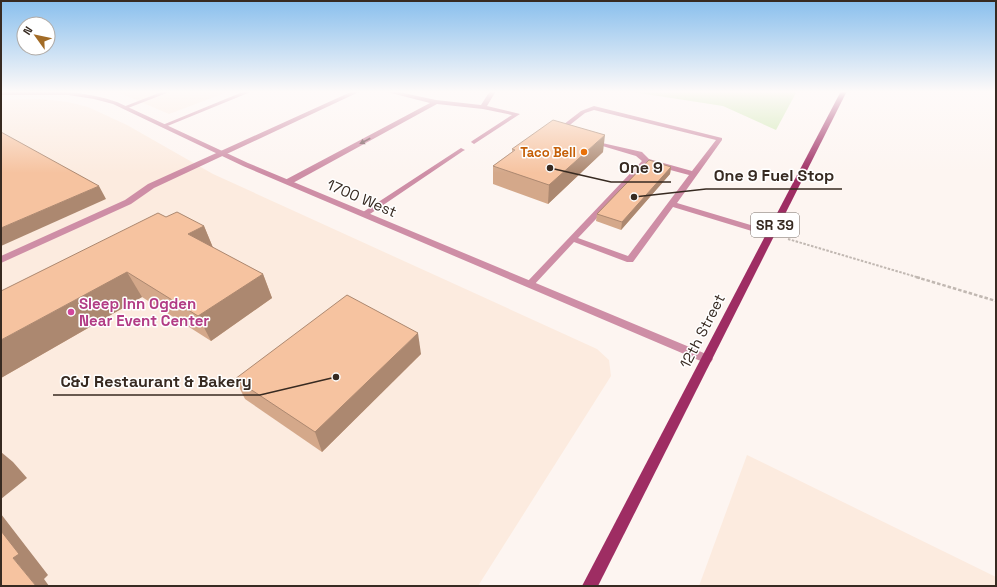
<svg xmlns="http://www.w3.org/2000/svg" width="997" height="587" font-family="'Space Grotesk',sans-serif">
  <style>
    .built { fill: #fcebdf }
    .green { fill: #cde8af }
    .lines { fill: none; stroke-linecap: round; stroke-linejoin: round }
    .path-far1 { stroke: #c1b8b2; stroke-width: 2; stroke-dasharray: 2.5 1.5; stroke-linecap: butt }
    .path { stroke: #c1b8b2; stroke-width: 2.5; stroke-dasharray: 3.5 2; stroke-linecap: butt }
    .lane { fill: #ce8ea6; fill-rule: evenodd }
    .street { fill: #ce8ea6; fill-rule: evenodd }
    .primary { fill: #9e2d63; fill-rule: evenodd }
    .wall { fill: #d4a88a }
    .shaded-wall { fill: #ac8870 }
    .building { fill: #f6c3a0; stroke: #ac8870 }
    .oneway { fill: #735256 }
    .food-dot { fill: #e8710a; stroke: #fff; stroke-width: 1.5 }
    .hotel-dot { fill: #d1479c; stroke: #fff; stroke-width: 1.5 }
    .labels { text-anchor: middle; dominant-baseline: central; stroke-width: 3; stroke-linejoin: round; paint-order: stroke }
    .far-food-label { font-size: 13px; font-weight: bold; fill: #c56008; stroke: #fff; text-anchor: end }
    .shield { fill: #fff; stroke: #736a64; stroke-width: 1 }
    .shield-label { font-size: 14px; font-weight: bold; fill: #372a21 }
    .street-label { font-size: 15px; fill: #372a21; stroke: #fff }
    .hotel-label { font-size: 15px; font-weight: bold; fill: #b23c85; stroke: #fff; text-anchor: start }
    .leader { fill: none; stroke: #372a21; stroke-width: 1.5 }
    .callout-dot { fill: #372a21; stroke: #fff; stroke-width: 1.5 }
    .callout-label { font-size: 16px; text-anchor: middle; font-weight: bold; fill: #372a21; stroke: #fff; stroke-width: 3; stroke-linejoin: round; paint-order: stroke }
  </style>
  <rect width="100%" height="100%" fill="#fdf5f1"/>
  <g class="built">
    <polygon points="108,91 230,91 169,114 122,94"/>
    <polygon points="40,99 68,102 88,107 127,125 213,174 597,349 609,360 611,376 478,586 1,586 1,100"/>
    <polygon points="747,455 996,577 996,586 699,586"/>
  </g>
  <polygon class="green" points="626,91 797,91 776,130 723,106"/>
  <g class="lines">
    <polyline class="path-far1" points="788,239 920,278"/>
    <polyline class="path" points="916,277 996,301"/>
    <g class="lane">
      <polygon points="164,91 172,91 128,108 123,107"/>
      <polygon points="245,91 253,91 165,127 160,126"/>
      <polygon points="353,91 361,91 154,188 131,204 1,263 1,256 125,200 148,184"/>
      <polygon points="383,91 394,91 436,100 481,105 490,91 496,91 487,106 520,114 474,144 471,142 472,141 512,115 483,109 437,104 291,184 285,184 285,180 430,103"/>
      <path d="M594 106 722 138V140L677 203 774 232 775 234 774 236H768L673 207 633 262H627L574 242 533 286H527L525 284 527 282 642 161 636 156 589 142V140L642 152 649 159 692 171 716 140 594 110 585 113 566 128 570 133 569 134H565L559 128 581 111ZM648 164 689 175 628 256 578 238Z"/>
      <polygon points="461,148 465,150 463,151 367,216 361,216 360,214"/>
    </g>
    <path class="street" d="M1 91C40 90 80 89 117 102L248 163 711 356 713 359 711 362 707 363 703 362 243 166 113 104 94 99 68 95H1Z"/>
    <polygon class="primary" points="841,91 847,91 598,586 582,586"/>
  </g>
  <g class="wall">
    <polygon points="512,149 603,152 548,204 493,184 493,166 512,152"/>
    <polygon points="671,167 670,174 621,230 596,221 597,214"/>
    <polygon points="166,217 204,226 213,248 263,274 272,298 211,341 142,297 1,378"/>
    <polygon points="421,354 322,452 245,399 235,379"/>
  </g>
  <g class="shaded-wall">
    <polygon points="605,135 603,152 548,204 549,185"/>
    <polygon points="671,167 670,174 621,230 622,222"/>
    <polygon points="99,186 106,199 1,246 1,228"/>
    <polygon points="204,226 214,250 188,234"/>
    <polygon points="127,272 142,297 1,378 1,340"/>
    <polygon points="263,274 272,298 211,341 198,316"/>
    <polygon points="418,333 421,354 322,452 315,432"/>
    <polygon points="1,452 13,462 27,478 1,499"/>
    <polygon points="1,514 48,575 44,579 49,586 36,586 13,558 1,531"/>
  </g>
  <g class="building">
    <polygon points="553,120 605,135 549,185 493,166 515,150 512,149"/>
    <polygon points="1,132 99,186 1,228"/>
    <polygon points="649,160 671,167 622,222 597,214"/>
    <polygon points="177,212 204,226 188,234 263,274 198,316 127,272 1,340 1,291 158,213 166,217"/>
    <polygon points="347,295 418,333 315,432 235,379"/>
    <polygon points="1,531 19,554 13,558 36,586 1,586"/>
  </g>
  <defs><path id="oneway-solid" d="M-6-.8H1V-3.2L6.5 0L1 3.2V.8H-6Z"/></defs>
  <use class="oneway" href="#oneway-solid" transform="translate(365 141) rotate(152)"/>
  <linearGradient id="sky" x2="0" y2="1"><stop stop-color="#89bfed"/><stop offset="0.53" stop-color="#fefaf9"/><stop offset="1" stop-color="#fefaf9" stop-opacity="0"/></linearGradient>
  <rect width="997" height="173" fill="url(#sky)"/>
  <circle class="food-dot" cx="584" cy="152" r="4"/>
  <circle class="hotel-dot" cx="71" cy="312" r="4"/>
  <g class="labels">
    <g class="far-food-label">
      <text x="576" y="152">Taco Bell</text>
    </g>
    <rect class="shield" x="751" y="213" width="48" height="24" rx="3"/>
    <g class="shield-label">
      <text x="775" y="225">SR 39</text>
    </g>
    <g class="street-label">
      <text transform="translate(362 198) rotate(23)">1700 West</text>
      <text transform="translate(702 331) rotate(-63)">12th Street</text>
    </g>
    <g class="hotel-label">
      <text x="79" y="303">Sleep Inn Ogden<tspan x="79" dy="17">Near Event Center</tspan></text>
    </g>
  </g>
  <path class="leader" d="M550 168L611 182H671M634 197L706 189H842M336 377L260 395H53"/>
  <g class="callout-dot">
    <circle cx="550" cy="168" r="4"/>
    <circle cx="634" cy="197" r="4"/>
    <circle cx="336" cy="377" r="4"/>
  </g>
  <g class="callout-label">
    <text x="641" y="173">One 9</text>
    <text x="774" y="181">One 9 Fuel Stop</text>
    <text x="156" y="387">C&amp;J Restaurant &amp; Bakery</text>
  </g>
  <rect width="997" height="587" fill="none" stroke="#372a21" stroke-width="4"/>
  <g transform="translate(36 36) rotate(303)"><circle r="19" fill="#ffffff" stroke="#afaaa6"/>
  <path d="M0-3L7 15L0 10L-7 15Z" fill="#a26b26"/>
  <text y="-6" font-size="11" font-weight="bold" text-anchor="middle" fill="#372a21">N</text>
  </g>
</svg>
